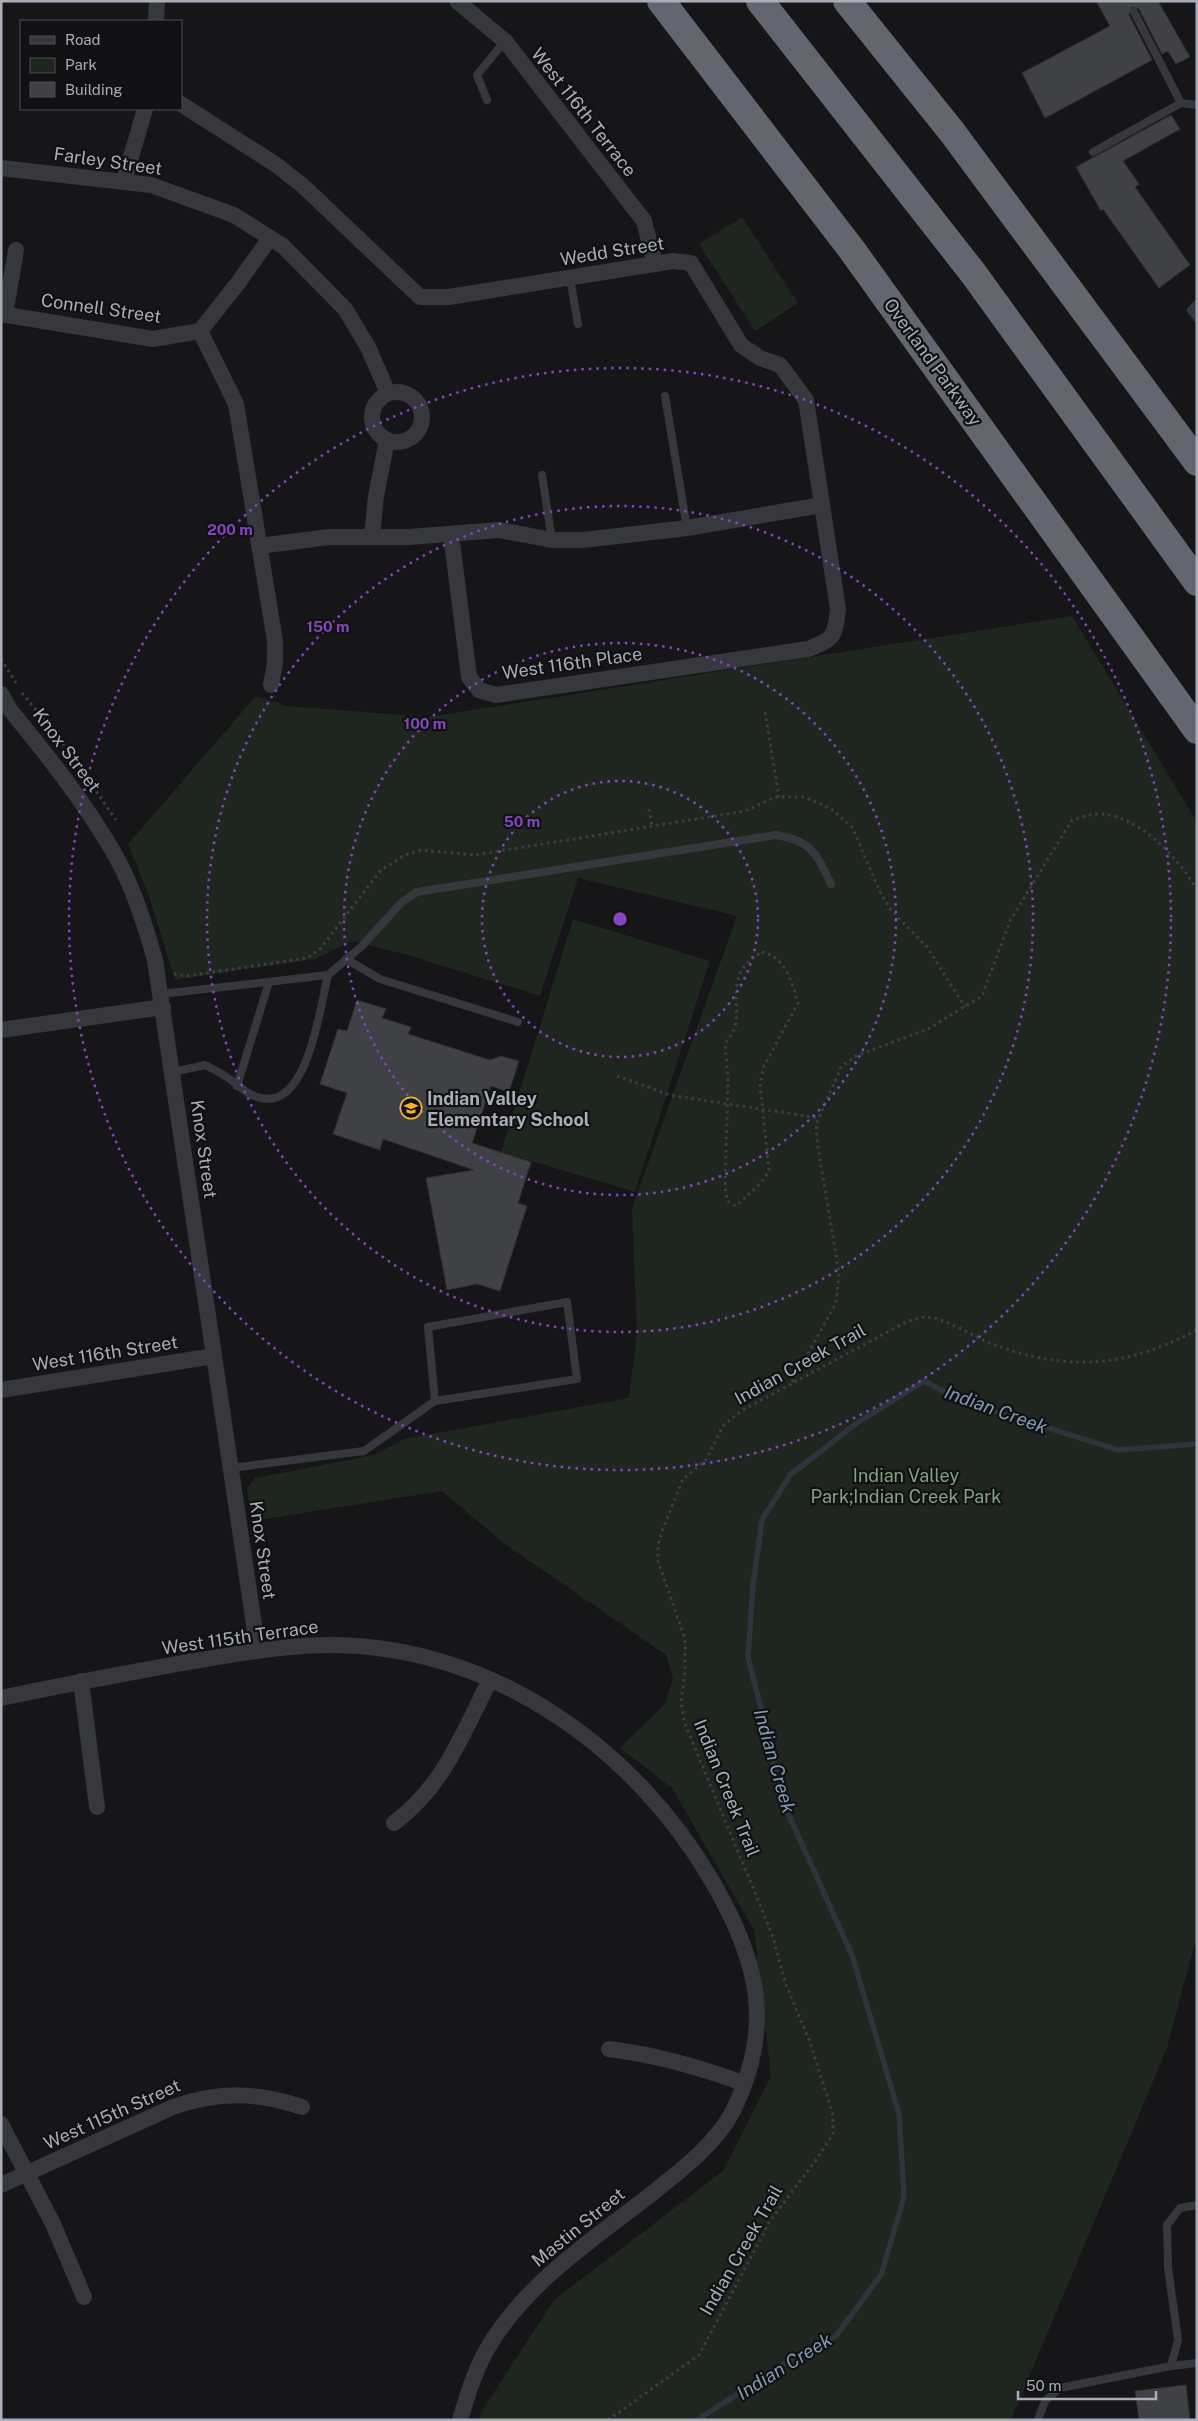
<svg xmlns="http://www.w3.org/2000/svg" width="1198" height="2421" font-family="'Public Sans',sans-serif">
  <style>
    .green { fill: #1e261f }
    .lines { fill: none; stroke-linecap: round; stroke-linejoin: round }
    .stream { stroke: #2c353c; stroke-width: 5.5 }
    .building { fill: #404145; stroke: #303034 }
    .path { stroke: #3d3f44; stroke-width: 3; stroke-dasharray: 2.5 4; stroke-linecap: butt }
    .service { stroke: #37383d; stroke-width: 8 }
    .minor { stroke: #37383d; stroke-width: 16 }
    .motorway { stroke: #63666e; stroke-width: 28 }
    .ring { fill: none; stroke: #8446be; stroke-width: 2.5; stroke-dasharray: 2.5 5 }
    .labels { text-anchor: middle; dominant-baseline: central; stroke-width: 4.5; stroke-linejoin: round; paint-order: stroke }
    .street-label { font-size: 18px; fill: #a8adb8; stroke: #111113 }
    .poi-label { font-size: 18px; font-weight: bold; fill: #a8adb8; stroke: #111113; text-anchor: start }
    .park-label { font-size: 18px; fill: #7fa381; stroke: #111113 }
    .water-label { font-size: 19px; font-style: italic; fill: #7f9bb3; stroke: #111113 }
    .centre { fill: #8446be; stroke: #111113; stroke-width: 2.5 }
    .ring-label { font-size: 15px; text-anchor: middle; font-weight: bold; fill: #8446be; stroke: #111113; stroke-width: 4.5; stroke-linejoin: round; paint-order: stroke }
  </style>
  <rect width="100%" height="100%" fill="#161618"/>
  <g class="green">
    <polygon points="742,217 798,303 755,331 699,244"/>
    <polygon points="1072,616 1197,822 1197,1935 1167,2048 1011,2420 479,2420 480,2414 554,2300 723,2171 771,2076 754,1930 672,1788 620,1748 665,1704 673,1678 666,1655 505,1544 442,1491 252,1521 247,1488 255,1478 374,1455 404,1439 629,1398 637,1333 632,1208 737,916 578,878 540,996 404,954 352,941 315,959 175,980 149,896 128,844 256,696 287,706 428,717"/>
    <polygon points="573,919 710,961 635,1192 501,1152"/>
  </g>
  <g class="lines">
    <polyline class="stream" points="697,2420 784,2364 836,2336 881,2275 904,2197 899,2114 852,1955 782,1800 766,1727 748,1658 753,1584 762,1520 790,1475 857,1423 924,1381 962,1401 1118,1450 1197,1444"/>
  </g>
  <g class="building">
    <polygon points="1096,1 1158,1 1190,57 1176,64 1168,51 1162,54 1139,9 1132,7 1129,15 1152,60 1045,118 1022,73 1110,26"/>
    <polygon points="1171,115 1180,129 1123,161 1139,184 1135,187 1190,265 1159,288 1103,209 1101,211 1076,167"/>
    <polygon points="357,1000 386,1009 382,1018 411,1027 408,1034 490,1060 501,1056 519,1061 509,1092 491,1086 472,1143 531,1162 518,1203 527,1206 500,1291 477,1284 447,1290 426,1178 474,1170 383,1139 380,1150 333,1134 347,1093 320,1084 338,1029 347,1031"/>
    <polygon points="1186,2385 1190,2420 1139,2420 1135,2391"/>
  </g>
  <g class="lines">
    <g class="path">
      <polyline points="1,659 16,683"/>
      <polyline points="22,693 60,739 116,820"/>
      <polyline points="765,712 779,797"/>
      <polyline points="649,809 652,826"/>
      <path d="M762 952C786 957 792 983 798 1003L764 1066 760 1084 769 1171 761 1183 736 1206 727 1201 725 1184 728 1081 725 1043C753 1016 715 977 762 952Z"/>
      <polyline points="174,974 186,976 307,958 320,949 381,870 405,855 421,850 475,855 745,811 775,797 804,797 830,808 852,827 882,896 891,910 927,947 965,1007"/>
      <polyline points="617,1076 670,1095 818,1118"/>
      <path d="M792 1382 836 1303 839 1273 818 1147 816 1124 841 1067 856 1056 928 1029 982 996 1010 921 1072 820C1079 818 1087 815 1095 814 1136 812 1178 857 1197 890"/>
      <path d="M608 2420 699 2355 770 2221 816 2160 833 2134V2115L810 2042 786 1985 772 1934 685 1724 681 1702 685 1672V1639L658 1561V1545L662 1531 683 1479 706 1460 723 1426 741 1411 906 1322C912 1320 919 1318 925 1317 944 1317 974 1337 992 1344 1069 1372 1124 1368 1197 1330"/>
    </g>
    <g class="service">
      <polyline points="1134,12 1181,103"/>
      <polyline points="487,100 477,75 505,41"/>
      <polyline points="1093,152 1181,103 1197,105"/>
      <polyline points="570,278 578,324"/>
      <polyline points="1197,304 1191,310 1197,318"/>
      <polyline points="665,396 687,528"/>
      <polyline points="542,475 552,540"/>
      <polyline points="346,959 380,979 518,1022"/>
      <path d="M161 994 328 975 362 946 401 903 417 892 776 835C812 841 816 853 831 884"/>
      <path d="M173 1072 205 1065C213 1069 221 1073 228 1078 240 1086 246 1095 261 1098 308 1109 320 1007 328 975"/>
      <polyline points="237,1086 269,982"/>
      <polyline points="231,1468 364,1451 435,1401 577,1379 567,1302 428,1327 435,1401"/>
      <polyline points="1171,2366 1178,2340 1168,2267 1167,2225 1180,2208 1197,2205"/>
      <polyline points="1038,2420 1045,2401 1060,2388 1171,2366 1197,2363"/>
    </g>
    <g class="minor">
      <polyline points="457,1 505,41 644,221 655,264"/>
      <polyline points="156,21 157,1"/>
      <path d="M181 104 275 164 302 185 420 297H449L673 261 691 263 741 345 760 358 780 365 806 400 838 609C835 637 834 639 808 649L496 695 479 690 469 677 451 534"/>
      <polyline points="1,168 151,185 234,215 283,246 345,309 368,347 388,393"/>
      <polyline points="124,181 145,109"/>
      <polyline points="1,314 153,339 200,331 238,283 270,238"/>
      <polyline points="5,315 16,250"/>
      <polyline points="200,331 236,404 275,641 275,663 271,685"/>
      <circle cx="397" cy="417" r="25"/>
      <polyline points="372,537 376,496 387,440"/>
      <polyline points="259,546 329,537 409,537 499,530 552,540 583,540 687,528 822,505"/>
      <path d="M1 694 11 711C48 756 85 803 114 853 133 886 145 924 155 960L258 1651"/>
      <polyline points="1,1030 163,1007"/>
      <polyline points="1,1390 214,1356"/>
      <polyline points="81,1681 97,1807"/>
      <path d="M1 1698C61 1685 122 1674 182 1663 232 1655 285 1644 336 1645 494 1648 634 1747 712 1881 758 1960 775 2025 733 2111 716 2144 679 2172 650 2195 591 2241 524 2284 486 2351 474 2373 467 2396 460 2420"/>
      <path d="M394 1823C444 1786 462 1734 490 1680"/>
      <path d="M609 2049C657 2055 698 2067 743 2083"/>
      <polyline points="1,2124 53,2224 84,2297"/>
      <path d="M1 2185 173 2107C220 2091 256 2092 302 2107"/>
    </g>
    <g class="motorway">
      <polyline points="661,1 852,250 1197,730"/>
      <polyline points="760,1 973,273 1197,582"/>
      <polyline points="847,1 952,132 1197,462"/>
    </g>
  </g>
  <g class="ring">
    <circle cx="620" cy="919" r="138"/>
    <circle cx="620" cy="919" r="276"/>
    <circle cx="620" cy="919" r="413"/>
    <circle cx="620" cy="919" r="551"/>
  </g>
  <defs>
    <g id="school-ring" transform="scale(1.125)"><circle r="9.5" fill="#111113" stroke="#f2b134" stroke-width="1.5"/><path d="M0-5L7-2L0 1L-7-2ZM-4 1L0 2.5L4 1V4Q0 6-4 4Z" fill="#f2b134"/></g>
  </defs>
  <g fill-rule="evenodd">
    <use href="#school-ring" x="411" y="1108"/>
  </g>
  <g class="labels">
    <g class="street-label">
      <text transform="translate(584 112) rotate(52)">West 116th Terrace</text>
      <text transform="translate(108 161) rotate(8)">Farley Street</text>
      <text transform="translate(612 251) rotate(-9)">Wedd Street</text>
      <text transform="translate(101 308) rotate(8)">Connell Street</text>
      <text transform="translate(933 362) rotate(54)">Overland Parkway</text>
      <text transform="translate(572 663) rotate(-8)">West 116th Place</text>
      <text transform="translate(67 750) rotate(53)">Knox Street</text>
      <text transform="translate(204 1149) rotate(82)">Knox Street</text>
      <text transform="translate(105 1353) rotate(-9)">West 116th Street</text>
      <text transform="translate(800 1364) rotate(-29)">Indian Creek Trail</text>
      <text transform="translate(263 1550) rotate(82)">Knox Street</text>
      <text transform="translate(240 1637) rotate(-8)">West 115th Terrace</text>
      <text transform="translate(727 1788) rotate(68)">Indian Creek Trail</text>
      <text transform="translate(112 2114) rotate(-24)">West 115th Street</text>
      <text transform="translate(578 2227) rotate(-39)">Mastin Street</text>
      <text transform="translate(741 2250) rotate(-60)">Indian Creek Trail</text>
    </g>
    <g class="poi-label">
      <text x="427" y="1098">Indian Valley<tspan x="427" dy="21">Elementary School</tspan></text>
    </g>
    <g class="park-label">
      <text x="906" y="1475">Indian Valley<tspan x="906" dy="21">Park;Indian Creek Park</tspan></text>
    </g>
    <g class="water-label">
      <text transform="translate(996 1409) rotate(20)">Indian Creek</text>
      <text transform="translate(775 1761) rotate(74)">Indian Creek</text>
      <text transform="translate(784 2366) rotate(-32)">Indian Creek</text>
    </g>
  </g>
  <circle cx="620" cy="919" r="8" class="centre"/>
  <g class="ring-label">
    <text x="230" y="535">200 m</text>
    <text x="328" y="632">150 m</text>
    <text x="425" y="729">100 m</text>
    <text x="522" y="827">50 m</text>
  </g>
  <rect width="1198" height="2421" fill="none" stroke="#a8adb8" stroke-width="5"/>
  <rect x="20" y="20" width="162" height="90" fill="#111113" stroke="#4d4f55"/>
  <rect x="30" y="36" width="25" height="8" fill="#37383d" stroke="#4d4f55"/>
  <text x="65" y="45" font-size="15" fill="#a8adb8">Road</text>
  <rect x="30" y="58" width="25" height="15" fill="#1e261f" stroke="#4d4f55"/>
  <text x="65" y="70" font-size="15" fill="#a8adb8">Park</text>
  <rect x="30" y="82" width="25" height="15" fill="#404145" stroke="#4d4f55"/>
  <text x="65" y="95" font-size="15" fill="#a8adb8">Building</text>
  <path d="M1018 2391v8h138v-8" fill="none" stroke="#a8adb8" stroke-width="2.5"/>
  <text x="1026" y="2391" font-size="15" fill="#a8adb8" stroke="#111113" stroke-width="4" paint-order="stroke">50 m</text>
</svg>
